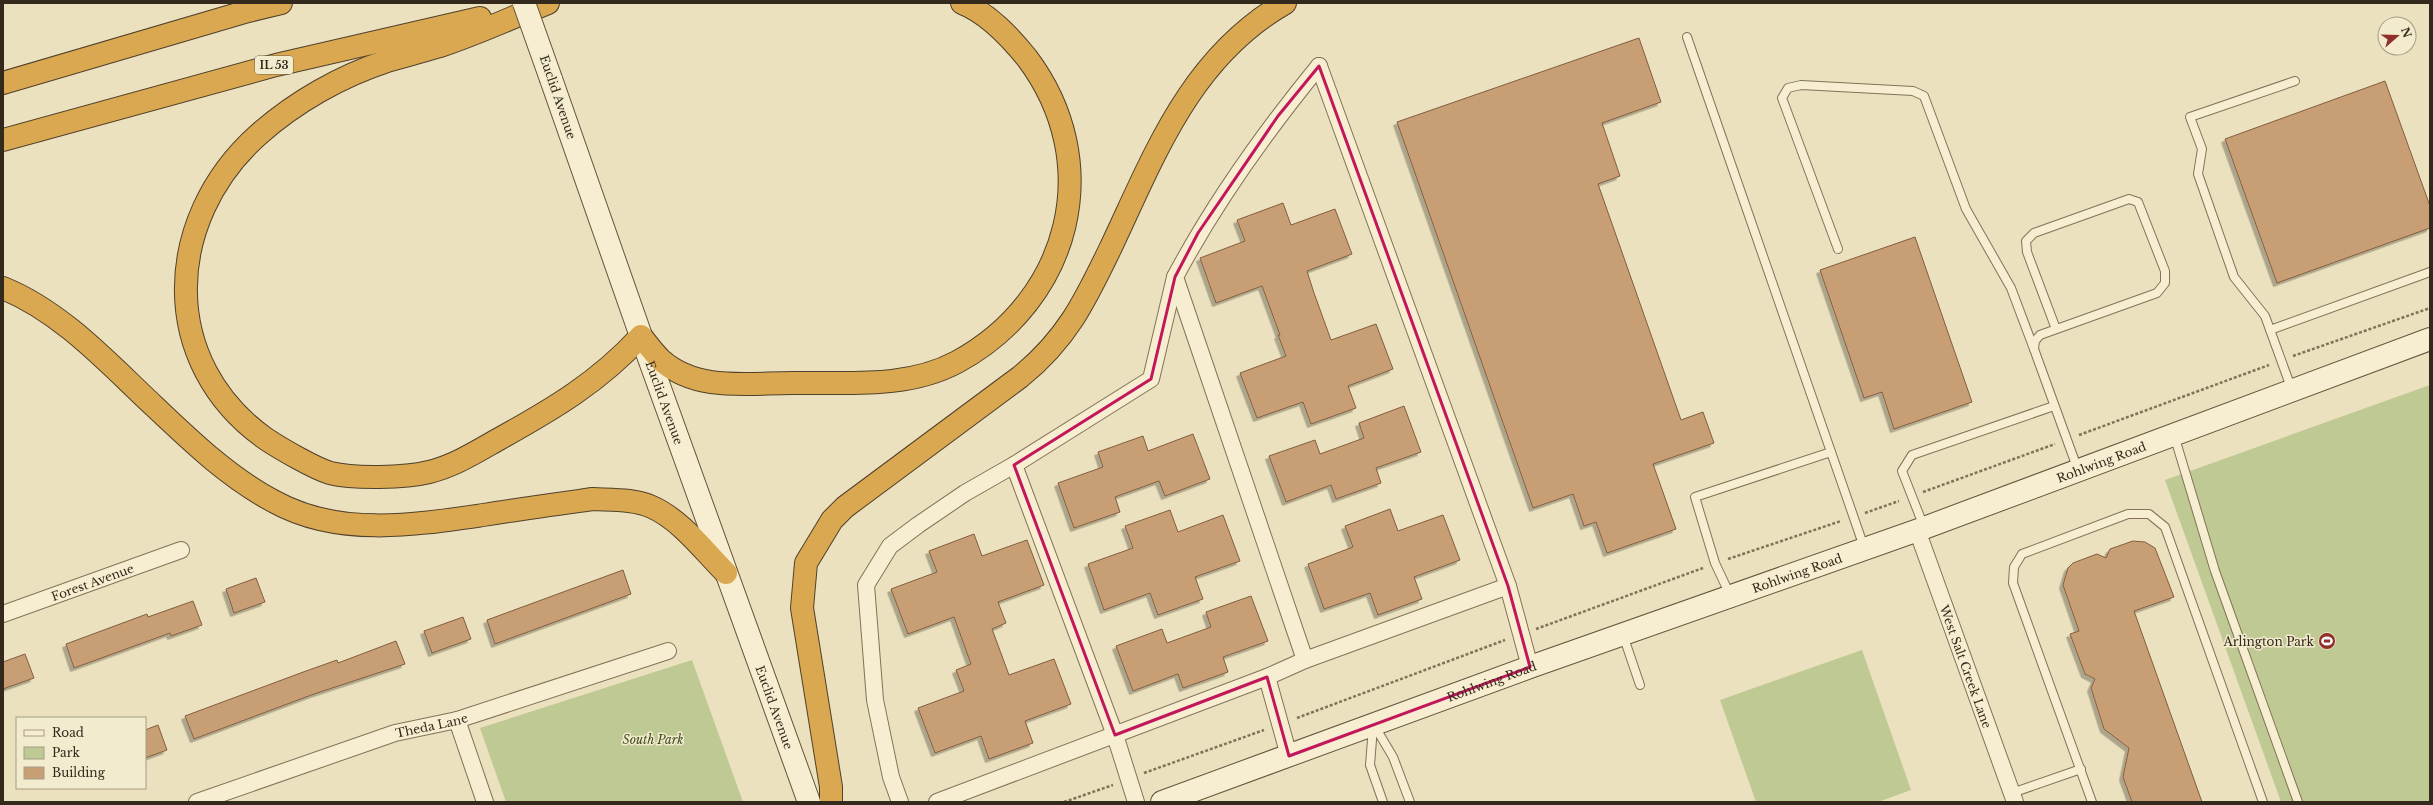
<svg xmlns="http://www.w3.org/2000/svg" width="2433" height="805" font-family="'Libre Baskerville',serif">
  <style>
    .green { fill: #bec993 }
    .building { fill: #c89e75; stroke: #815e3f; filter: url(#shadow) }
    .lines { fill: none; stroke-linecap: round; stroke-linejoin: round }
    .service-casing { stroke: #837258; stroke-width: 10 }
    .minor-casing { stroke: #837258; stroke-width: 18 }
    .secondary-casing { stroke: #64533b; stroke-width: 24 }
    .motorway-casing { stroke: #50402c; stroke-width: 24 }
    .path { stroke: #837258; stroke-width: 2.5; stroke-dasharray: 3 2; stroke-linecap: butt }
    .service { stroke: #f7eed1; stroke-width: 8 }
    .minor { stroke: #f7eed1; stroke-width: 16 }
    .secondary { stroke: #f7eed1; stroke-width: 22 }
    .motorway { stroke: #d9a850; stroke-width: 22 }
    .secondary-bridge-casing { stroke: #64533b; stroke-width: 24; stroke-linecap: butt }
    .secondary-bridge { stroke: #f7eed1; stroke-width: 22 }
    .marked { fill: none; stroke: #c2185b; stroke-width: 3; stroke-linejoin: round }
    .labels { text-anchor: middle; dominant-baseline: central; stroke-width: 3; stroke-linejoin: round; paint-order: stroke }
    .shield { fill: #f3ebcd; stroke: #6d6351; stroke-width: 1 }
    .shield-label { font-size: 11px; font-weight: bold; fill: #33291c }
    .street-label { font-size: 12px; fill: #33291c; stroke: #f3ebcd }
    .poi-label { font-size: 12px; fill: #33291c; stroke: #f3ebcd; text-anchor: end }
    .park-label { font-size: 12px; font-style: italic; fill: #404e23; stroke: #f3ebcd }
  </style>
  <defs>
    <filter id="shadow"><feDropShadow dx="-3.5" dy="3.5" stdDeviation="0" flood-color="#0004"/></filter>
  </defs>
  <rect width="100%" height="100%" fill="#ebe1be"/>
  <g class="green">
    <polygon points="2430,385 2430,802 2281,802 2165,480"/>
    <polygon points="1862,650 1911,790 1878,802 1756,802 1720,700"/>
    <polygon points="692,660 743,802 506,802 480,728"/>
  </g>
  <g class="building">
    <polygon points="1639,38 1661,102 1602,123 1620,176 1598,184 1681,420 1703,412 1714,443 1653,464 1676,529 1607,553 1596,522 1584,526 1573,494 1533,508 1397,122"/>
    <polygon points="2385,81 2430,206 2430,228 2277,283 2225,139"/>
    <polygon points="1283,203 1291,225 1335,209 1352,254 1307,271 1314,293 1331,340 1376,324 1393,369 1348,386 1356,408 1311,424 1303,402 1257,418 1240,373 1286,356 1278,335 1280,335 1262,286 1216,303 1200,258 1245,241 1237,220"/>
    <polygon points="1915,237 1972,402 1894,429 1882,392 1864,398 1820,270"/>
    <polygon points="1404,406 1421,452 1376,468 1381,483 1336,499 1331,485 1286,502 1269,456 1315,440 1320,454 1364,438 1359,423"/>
    <polygon points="1193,434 1210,479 1165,496 1159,481 1115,497 1120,512 1074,528 1058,483 1103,467 1098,452 1143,436 1148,451"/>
    <polygon points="1390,509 1398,531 1443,515 1460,560 1414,577 1422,599 1378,615 1370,593 1324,609 1308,564 1353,547 1345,526"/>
    <polygon points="1170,510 1178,532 1223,515 1240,561 1195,577 1203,599 1158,615 1150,593 1104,610 1088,564 1133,548 1125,526"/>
    <polygon points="974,534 982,556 1027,540 1044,585 998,602 1006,623 992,629 1009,675 1054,659 1071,704 1025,721 1033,743 989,759 981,736 935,753 918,708 964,691 956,670 971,664 954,617 908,634 891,589 937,572 929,551"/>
    <polygon points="2133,541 2145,542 2155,548 2174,597 2134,611 2202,802 2132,802 2123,777 2129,748 2104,729 2091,688 2095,679 2085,674 2070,634 2079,631 2063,585 2068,568 2073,563 2097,554 2106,558 2110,549"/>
    <polygon points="623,570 631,594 495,644 487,620"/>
    <polygon points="256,578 265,602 234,613 226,589"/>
    <polygon points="1251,596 1268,641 1223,657 1228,672 1183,688 1178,674 1133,691 1116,646 1162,629 1167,643 1211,627 1206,612"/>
    <polygon points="193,601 202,625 171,636 170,633 74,668 66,644 147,614 148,617"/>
    <polygon points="463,617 471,639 432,653 424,631"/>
    <polygon points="396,641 405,664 314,694 194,739 185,716 306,671 337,660 338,663"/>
    <polygon points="25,654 34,678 3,689 3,662"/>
    <polygon points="158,725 167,750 145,758 145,730"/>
  </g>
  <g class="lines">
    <g class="service-casing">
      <g id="service">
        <polyline points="1687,37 1864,547"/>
        <polyline points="1838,249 1782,98 1788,88 1801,85 1913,91 1924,96 1966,209 2011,288 2034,349"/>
        <polyline points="2056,329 2027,252 2026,241 2034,233 2129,199 2138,202 2165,271 2165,283 2157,293 2040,335 2035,341 2034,349 2078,470"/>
        <polyline points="2270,330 2430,272"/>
        <polyline points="2292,390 2265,316 2234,277 2198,174 2202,149 2190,117 2295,81"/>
        <polyline points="2174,435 2215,571 2298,802"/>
        <polyline points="1924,527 1902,471 1912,455 2054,406"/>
        <polyline points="1730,595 1715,563 1695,497 1831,452"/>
        <polyline points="1623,635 1640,685"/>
        <polyline points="1374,725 1393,757 1410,802"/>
        <polyline points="1373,727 1370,765 1383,802"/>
        <polyline points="2012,793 2081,769"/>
        <polyline points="2092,802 2013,583 2014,567 2022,554 2128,514 2149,514 2165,527 2263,802"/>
      </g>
    </g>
    <g class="minor-casing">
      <g id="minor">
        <polyline points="1319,66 1508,586 1530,667"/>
        <polyline points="1014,465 1115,735 1136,802"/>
        <path id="s1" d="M1917 530 2015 802"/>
        <path id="s2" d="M3 614 181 550"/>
        <path d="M1305 660 1175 277C1215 202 1265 132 1319 66"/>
        <polyline points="1267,677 1289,756"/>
        <polyline points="457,720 485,802"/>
        <path id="s3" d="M197 802 395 733 457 720 668 651"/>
        <polyline points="900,802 891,777 875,700 866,585 890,546 918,525 965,493 1014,465 1151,379 1175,277"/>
        <polyline points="937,802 1267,677 1305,660 1508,586"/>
      </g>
    </g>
    <g class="secondary-casing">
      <g id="secondary">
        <path id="s4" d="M551 79 641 336 809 802"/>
        <path id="s5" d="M1162 802 1530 667 1924 528 2430 339"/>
      </g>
    </g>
    <g class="motorway-casing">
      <g id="motorway">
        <path d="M548 3C513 17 477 34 440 46 423 51 405 56 387 61 341 76 295 102 258 135 163 220 158 363 266 439 281 449 314 468 330 473 354 479 405 478 429 472 454 466 476 452 499 439 553 409 599 382 641 336 647 344 654 353 661 360 697 392 748 383 792 383 847 382 907 389 957 362 1071 300 1106 163 1027 58 1010 37 988 13 962 3"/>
        <polyline points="3,83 248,11 281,3"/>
        <polyline points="3,140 276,65 480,18"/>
        <path d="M3 288C62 312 108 363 154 406 191 441 229 478 275 502 339 537 415 525 483 515 520 509 557 504 593 499 612 500 635 499 652 507 681 520 704 551 726 573"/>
        <path d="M831 802V787L802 608 806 563 832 520 845 507 1020 377C1067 339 1085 301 1111 247 1155 154 1190 58 1285 3"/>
      </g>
    </g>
    <g class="path">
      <polyline points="2293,356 2430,308"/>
      <polyline points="2079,435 2269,365"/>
      <polyline points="1923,492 2055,444"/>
      <polyline points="1865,513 1899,501"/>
      <polyline points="1728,559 1841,521"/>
      <polyline points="1536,629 1703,568"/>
      <polyline points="1297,718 1505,640"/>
      <polyline points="1144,773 1264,730"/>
      <polyline points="1064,802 1113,785"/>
    </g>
    <use href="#service" class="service"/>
    <use href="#minor" class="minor"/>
    <use href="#secondary" class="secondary"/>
    <use href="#motorway" class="motorway"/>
    <g class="secondary-bridge-casing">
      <polyline id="secondary-bridge" points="524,3 551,79"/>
    </g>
    <use href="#secondary-bridge" class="secondary-bridge"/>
  </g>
  <path class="marked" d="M1319 66 1508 586 1530 667 1289 756 1267 677 1115 735 1014 465 1151 379 1175 277 1198 233 1278 116Z"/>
  <defs>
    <g id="stadium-disc" transform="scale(0.9)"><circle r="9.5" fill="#8f312a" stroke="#f3ebcd"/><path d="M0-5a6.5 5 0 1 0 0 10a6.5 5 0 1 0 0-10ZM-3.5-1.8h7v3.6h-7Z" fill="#fff"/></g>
  </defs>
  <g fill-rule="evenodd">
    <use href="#stadium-disc" x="2327" y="641"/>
  </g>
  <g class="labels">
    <rect class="shield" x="255" y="56" width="38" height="18" rx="3"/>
    <g class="shield-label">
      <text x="274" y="65">IL 53</text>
    </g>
    <g class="street-label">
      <text transform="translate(558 97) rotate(71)">Euclid Avenue</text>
      <text stroke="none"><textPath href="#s4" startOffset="343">Euclid Avenue</textPath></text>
      <text stroke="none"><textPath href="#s5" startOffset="999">Rohlwing Road</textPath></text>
      <text stroke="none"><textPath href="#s5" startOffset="675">Rohlwing Road</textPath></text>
      <text stroke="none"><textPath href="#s2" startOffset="95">Forest Avenue</textPath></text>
      <text stroke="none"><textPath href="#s1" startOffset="145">West Salt Creek Lane</textPath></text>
      <text stroke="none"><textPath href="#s5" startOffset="351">Rohlwing Road</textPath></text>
      <text stroke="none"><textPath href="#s4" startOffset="667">Euclid Avenue</textPath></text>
      <text stroke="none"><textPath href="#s3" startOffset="247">Theda Lane</textPath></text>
    </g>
    <g class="poi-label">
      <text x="2314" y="641">Arlington Park</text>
    </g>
    <g class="park-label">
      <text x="653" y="739">South Park</text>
    </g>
  </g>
  <rect width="2433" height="805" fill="none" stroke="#33291c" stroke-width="8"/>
  <rect x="16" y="717" width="130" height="72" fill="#f3ebcd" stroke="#a69d86"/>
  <rect x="24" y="730" width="20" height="6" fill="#f7eed1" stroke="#a69d86"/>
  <text x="52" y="737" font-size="12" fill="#33291c">Road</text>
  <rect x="24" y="747" width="20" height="12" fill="#bec993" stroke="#a69d86"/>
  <text x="52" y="757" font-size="12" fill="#33291c">Park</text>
  <rect x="24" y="767" width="20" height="12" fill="#c89e75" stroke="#a69d86"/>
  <text x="52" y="777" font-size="12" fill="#33291c">Building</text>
  <g transform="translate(2397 36) rotate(70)"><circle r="19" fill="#f3ebcd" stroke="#a69d86"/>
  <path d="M0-3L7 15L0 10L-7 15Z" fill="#8f312a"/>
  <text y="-6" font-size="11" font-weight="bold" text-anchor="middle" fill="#33291c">N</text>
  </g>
</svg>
